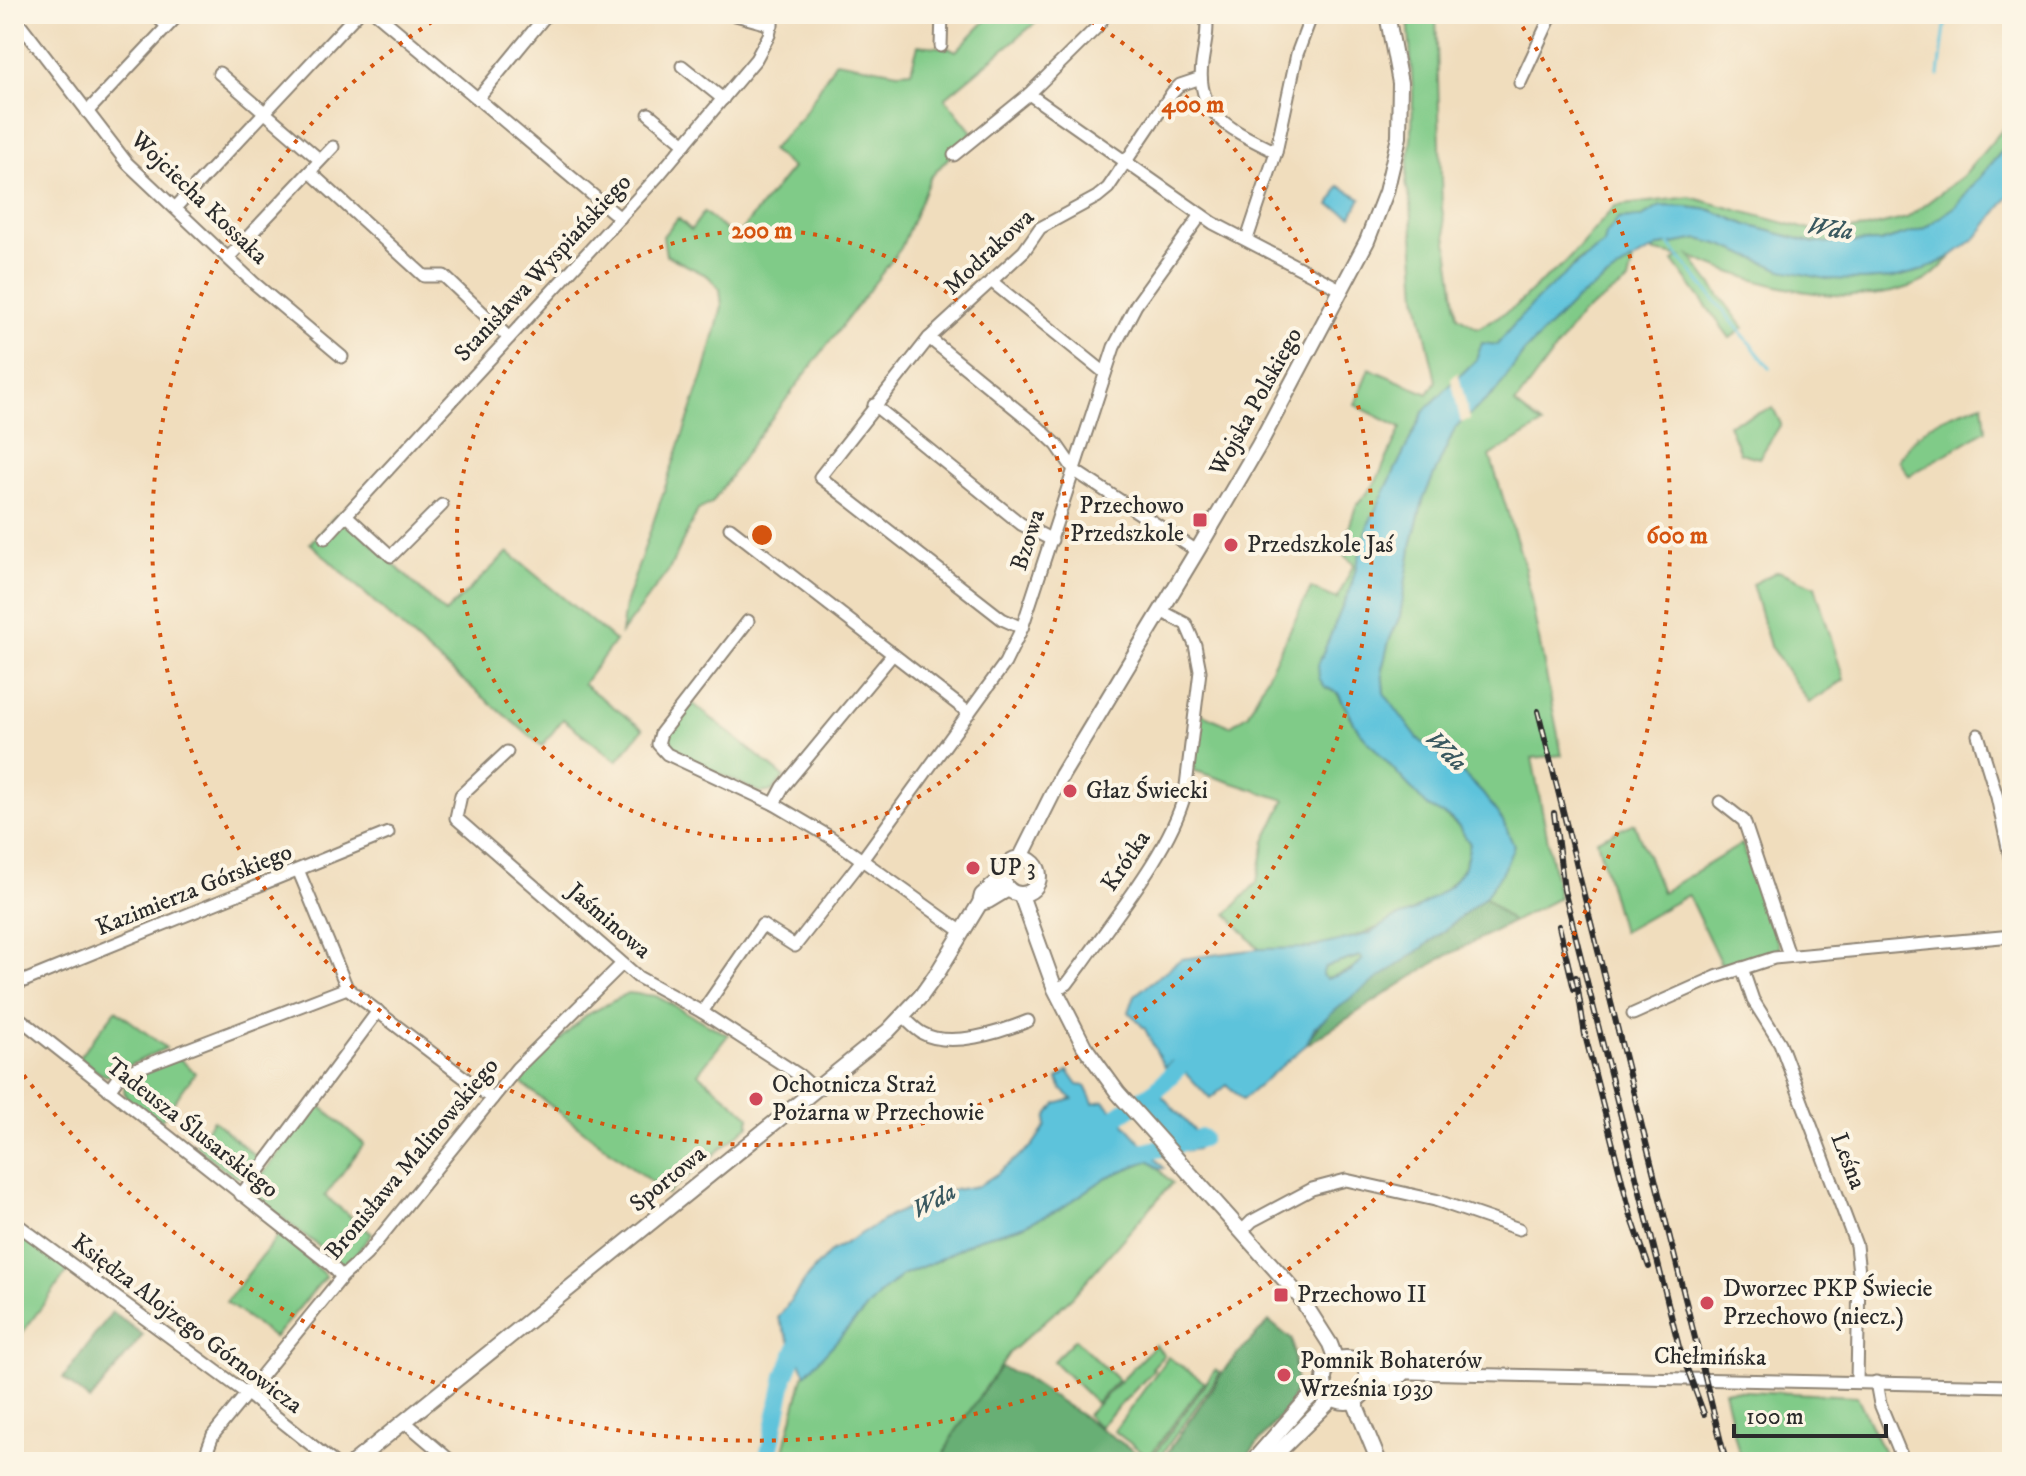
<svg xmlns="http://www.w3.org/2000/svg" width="2026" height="1476" font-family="'IM FELL DW Pica',serif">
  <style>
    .green { fill: #80cb88; stroke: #567b5a; stroke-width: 2 }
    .forest { fill: #68af74; stroke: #4a6d50; stroke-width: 2 }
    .water { fill: #5dc3db; stroke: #447783; stroke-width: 2; fill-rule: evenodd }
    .pier { fill: #f0ddbd }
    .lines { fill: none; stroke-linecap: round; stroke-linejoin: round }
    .stream { stroke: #5dc3db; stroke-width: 3 }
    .river { stroke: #5dc3db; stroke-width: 18 }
    .minor-casing { stroke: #8e8474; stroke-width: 15 }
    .tertiary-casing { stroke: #8e8474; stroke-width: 18 }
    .minor { stroke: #fff; stroke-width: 11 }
    .tertiary { stroke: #fff; stroke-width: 14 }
    .rail-casing { stroke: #2b2b2b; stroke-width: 6 }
    .rail { stroke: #fcf5e5; stroke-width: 3; stroke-dasharray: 9; stroke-linecap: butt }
    .ring { fill: none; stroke: #d5540f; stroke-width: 4; stroke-dasharray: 4 8 }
    .poi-dot { fill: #d1495b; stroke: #fcf5e5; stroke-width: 3 }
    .labels { text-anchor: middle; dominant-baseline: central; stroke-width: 8; stroke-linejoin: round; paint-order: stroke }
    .street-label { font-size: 24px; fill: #2b2b2b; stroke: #fcf5e5 }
    .poi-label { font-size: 24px; fill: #2b2b2b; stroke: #fcf5e5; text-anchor: start }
    .water-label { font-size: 26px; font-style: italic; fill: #3a5960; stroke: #fcf5e5 }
    .centre { fill: #d5540f; stroke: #fcf5e5; stroke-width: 4 }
    .ring-label { font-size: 24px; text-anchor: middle; font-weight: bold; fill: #d5540f; stroke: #fcf5e5; stroke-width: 8; stroke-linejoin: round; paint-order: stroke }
  </style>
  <rect width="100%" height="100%" fill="#fcf5e5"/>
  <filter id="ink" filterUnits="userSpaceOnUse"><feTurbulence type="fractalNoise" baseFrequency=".0125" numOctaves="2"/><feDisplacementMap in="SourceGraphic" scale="16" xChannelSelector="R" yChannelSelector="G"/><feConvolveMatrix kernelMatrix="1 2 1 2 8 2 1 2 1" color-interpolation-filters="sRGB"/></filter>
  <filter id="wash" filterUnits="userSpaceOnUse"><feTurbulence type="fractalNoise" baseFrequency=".006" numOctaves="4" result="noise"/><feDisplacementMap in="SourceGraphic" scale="32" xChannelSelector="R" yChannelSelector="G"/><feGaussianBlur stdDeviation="1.8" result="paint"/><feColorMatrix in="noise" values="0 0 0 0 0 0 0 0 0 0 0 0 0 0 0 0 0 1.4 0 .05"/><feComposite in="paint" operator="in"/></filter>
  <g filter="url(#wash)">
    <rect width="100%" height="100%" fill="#f0ddbd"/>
    <g class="green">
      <polygon points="992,14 1046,14 945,98 972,132 930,178 901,248 753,443 712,503 698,510 669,570 621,633 625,605 705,370 722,307 720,289 708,276 666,255 663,236 678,218 691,230 704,212 735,238 792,168 771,150 802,117 836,61 898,72 911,71 918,45 950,48 956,51"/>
      <path d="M1408 14H1436L1442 208 1458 316 1478 328 1516 306 1537 285 1565 263 1615 206 1690 197 1821 233 1866 228 1907 218 1963 176 2003 129 2012 114V139L1956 206 1923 229 1880 242 1814 243 1747 225 1711 210 1686 207 1661 206 1642 217 1618 219 1605 244 1577 262 1497 345 1482 343 1476 360 1424 411 1369 523 1351 586 1333 635 1325 687 1337 693 1359 731 1411 788 1459 827 1470 844C1468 852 1467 861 1463 868 1441 908 1352 942 1308 948 1292 950 1275 949 1259 949L1227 914 1257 882 1265 841 1285 800 1193 770 1200 713 1230 726 1248 714 1311 588 1337 599 1354 564 1341 553 1356 506 1375 484 1401 428 1355 405 1369 368 1428 394 1436 381 1417 296 1411 204 1406 184 1412 130 1413 95Z"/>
      <path d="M1699 239 1862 280 1893 278 1924 270 1952 256C1944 264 1934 276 1924 281 1857 314 1755 285 1690 256L1744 328 1730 338 1673 261 1681 257 1651 251 1660 246Z"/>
      <polygon points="1633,260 1628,282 1581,315 1515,404 1542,425 1490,456 1524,564 1562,755 1532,758 1559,898 1512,922 1485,897 1504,870 1503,821 1482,793 1457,768 1418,739 1398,714 1384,693 1382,670 1389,641 1400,616 1412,542 1424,497 1455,428 1497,390 1524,352 1577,299"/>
      <path d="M1983 403 1986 430 1909 476 1899 460C1924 421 1941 418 1983 403Z"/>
      <polygon points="1773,408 1781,424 1759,458 1740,453 1728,424"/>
      <polygon points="339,512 445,613 508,552 615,641 583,684 643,729 617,761 563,719 542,746 430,653 310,543"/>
      <polygon points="1778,571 1815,586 1844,680 1809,703 1770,646 1752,584"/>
      <path d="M691 702 784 777 772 791 761 793 672 752C658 734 679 717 691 702Z"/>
      <polygon points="1634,823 1662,892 1742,844 1780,949 1721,964 1688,895 1622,932 1597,840"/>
      <polygon points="1361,956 1364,959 1351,970 1326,979 1322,974 1325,967"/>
      <polygon points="628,993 656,996 728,1035 698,1073 749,1116 749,1125 667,1194 517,1080 585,1016"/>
      <polygon points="116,1010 166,1048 107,1076 99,1073 79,1057"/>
      <path d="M179 1058 195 1073 161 1120C144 1111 112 1100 129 1077Z"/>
      <polygon points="317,1103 364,1144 325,1196 372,1234 350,1261 343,1265 249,1192"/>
      <path d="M213 1120 260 1160C256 1166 250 1177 243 1178 231 1180 205 1153 195 1145Z"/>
      <polygon points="1150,1160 1172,1183 1072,1297 1010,1352 952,1437 942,1462 781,1462 803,1376 879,1295 902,1275 936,1261 977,1239 1020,1227 1060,1209 1107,1177"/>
      <polygon points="19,1231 70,1268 15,1343 14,1237"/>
      <polygon points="280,1233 326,1276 274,1338 226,1302"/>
      <polygon points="1075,1339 1118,1380 1096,1403 1053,1361"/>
      <polygon points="1155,1345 1164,1355 1152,1368 1154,1370 1099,1427 1087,1415"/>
      <polygon points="1168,1357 1204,1382 1149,1457 1114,1431"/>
      <polygon points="1215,1370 1220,1373 1156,1462 1151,1459"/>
      <polygon points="1724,1390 1857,1396 1887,1459 1880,1462 1741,1462"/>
    </g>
    <g class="forest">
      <path d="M1485 897 1512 922 1442 958 1306 1045C1325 1004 1386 976 1421 949 1443 933 1464 914 1485 897Z"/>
      <polygon points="112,1312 143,1335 90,1401 63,1378"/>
      <polygon points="1269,1321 1292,1340 1297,1386 1288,1407 1242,1462 1161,1462 1228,1365"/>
      <polygon points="1000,1367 1021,1375 1150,1462 941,1462 952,1437"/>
    </g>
    <g class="water">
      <path d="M2012 139V193L1977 237 1952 256 1924 270 1893 278 1862 280 1827 279 1782 270 1722 245 1699 239 1660 246 1633 260 1577 299 1524 352 1497 390 1455 428 1424 497 1412 542 1400 616 1389 641 1382 669 1384 693 1418 739 1457 768 1482 793 1503 821 1514 846 1504 870 1485 897 1421 949 1353 996 1314 1028 1306 1045 1242 1100 1227 1085 1210 1099 1174 1060 1164 1067 1145 1029 1129 1012 1135 995 1181 959 1259 949 1309 948 1371 933 1390 920 1412 912 1450 886 1465 866 1470 844 1459 827 1450 818 1428 807 1359 731 1338 693 1325 687 1319 678 1318 665 1351 586 1369 523 1424 411 1476 360 1482 343 1497 345C1528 306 1563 272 1604 244L1606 235 1618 219 1642 217 1661 206 1686 207 1711 210 1747 225 1814 243 1880 242 1923 229 1956 206ZM1360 956 1363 959 1351 971 1326 979 1322 975 1325 967Z"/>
      <polygon points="1339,186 1361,198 1352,216 1330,205"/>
      <polygon points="1068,1071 1078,1085 1085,1086 1093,1103 1104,1101 1164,1168 1159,1169 1149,1160 1107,1177 1060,1209 1020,1227 977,1239 936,1261 902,1275 879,1295 806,1374 778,1318 809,1275 829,1253 894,1214 948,1191 978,1186 998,1173 1032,1146 1046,1126 1047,1116 1056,1104 1073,1099 1062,1090 1058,1079"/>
      <polygon points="1151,1084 1204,1141 1197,1149 1184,1151 1133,1099"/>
    </g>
    <polygon class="pier" points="1458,372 1470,419 1461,423 1451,379"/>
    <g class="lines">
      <g class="stream">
        <polyline points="1939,75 1945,26 1950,14"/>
        <polyline points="1669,244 1770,368"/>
      </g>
      <g class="river">
        <polyline points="1098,1129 1156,1090 1180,1066 1199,1054"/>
        <polyline points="1125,1151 1137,1154 1202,1138"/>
        <polyline points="767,1462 785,1376 804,1331"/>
      </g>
    </g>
  </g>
  <g filter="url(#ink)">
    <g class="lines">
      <g class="minor-casing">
        <g id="minor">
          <polyline points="154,14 167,26"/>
          <polyline points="377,14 620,218"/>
          <polyline points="732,14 772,25"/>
          <path d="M1206 14C1209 32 1204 47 1202 64 1195 117 1237 132 1276 152"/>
          <polyline points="14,16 127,163 254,283 342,357"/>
          <polyline points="941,46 942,14"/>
          <polyline points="682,66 723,99"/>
          <polyline points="219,73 320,160"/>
          <polyline points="1520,83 1552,14"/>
          <polyline points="1029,94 1213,223 1342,290"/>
          <polyline points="478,98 547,14"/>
          <polyline points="87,112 179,14"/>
          <polyline points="649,114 685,144"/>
          <polyline points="954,155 1029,94 1096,28 1106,14"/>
          <polyline points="310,172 424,276 444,276 509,338"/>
          <polyline points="175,208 357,14"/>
          <polyline points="1247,239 1276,152 1297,54 1312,14"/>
          <polyline points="228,258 333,147"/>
          <polyline points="991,281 1105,373"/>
          <polyline points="929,338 1038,427 1057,445 1075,471 1197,551"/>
          <polyline points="874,405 1021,524 1052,540"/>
          <polyline points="346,515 391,556 442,505"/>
          <polyline points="730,528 969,713"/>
          <polyline points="325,538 658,176 756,59 769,35 774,14"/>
          <polyline points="748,621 661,733 658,744 667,754 774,804 830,837 961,931"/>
          <polyline points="1022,628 1002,619 820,477 929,338 1024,251 1040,228 1097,197 1108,188 1172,93 1180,85 1201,78"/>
          <polyline points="1978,735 1997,797 2012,866"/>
          <polyline points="507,752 461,795 456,818 638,977 702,1012 799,1075 815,1089"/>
          <polyline points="1720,802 1744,821 1789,955"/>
          <polyline points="774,804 783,787 893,654"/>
          <polyline points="299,872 347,988 492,1099"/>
          <polyline points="1742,968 1753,1000 1780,1043 1856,1245 1859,1273 1857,1382"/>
          <polyline points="14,985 388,833"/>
          <path d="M1055 989 1067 984 1082 964C1116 915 1170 850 1185 794L1200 671 1195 645 1186 624 1161 611"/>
          <polyline points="702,1012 762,925 795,946 862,860 1005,663 1022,628 1114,347 1136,305 1201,215"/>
          <polyline points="14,1014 331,1265 342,1277"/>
          <polyline points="1633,1014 1716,977 1774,958 2012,936"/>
          <path d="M902 1016C909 1022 915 1029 922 1033 950 1049 1001 1032 1028 1021"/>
          <polyline points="109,1090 120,1075 347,988"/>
          <polyline points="241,1195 378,1011"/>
          <polyline points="14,1222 246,1393 333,1462"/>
          <polyline points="1242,1231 1252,1221 1312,1189 1346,1180 1435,1200 1519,1229"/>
          <polyline points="1366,1372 2012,1386"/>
          <polyline points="1876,1382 1880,1404 1904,1462"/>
          <polyline points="1368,1385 1403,1376"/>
          <polyline points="404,1421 452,1462"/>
          <polyline points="208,1462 207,1451 213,1435 342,1277 366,1255 517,1068 622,964"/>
        </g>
      </g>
      <g class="tertiary-casing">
        <g id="tertiary">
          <polyline points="1021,857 1062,775 1197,551 1259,445 1367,241 1386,192 1399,137 1400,83 1387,14"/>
          <circle cx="1021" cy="876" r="18"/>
          <polyline points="1021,895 1055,989 1084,1046 1118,1093 1300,1297 1330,1344 1336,1360"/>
          <polyline points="980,903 988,901 1008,889"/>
          <circle cx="1346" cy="1380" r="22"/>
          <polyline points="1354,1401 1379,1462"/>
          <polyline points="354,1462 888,1031 921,996 938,972 980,903 982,895 1002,878"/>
          <polyline points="1252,1462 1303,1404 1324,1384"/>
          <polyline points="1268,1462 1333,1398"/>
        </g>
      </g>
      <use href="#minor" class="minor"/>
      <use href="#tertiary" class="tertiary"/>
      <g class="rail-casing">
        <g id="rail">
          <polyline points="1538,711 1726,1462"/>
          <polyline points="1554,813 1564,890 1679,1347 1704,1414"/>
          <polyline points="1559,926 1574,989"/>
          <polyline points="1576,977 1585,1035 1631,1216 1649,1267"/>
        </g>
      </g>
      <use href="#rail" class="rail"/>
    </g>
  </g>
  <g class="ring">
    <circle cx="762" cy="535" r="305"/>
    <path d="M1081 15A610 610 0 1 1 443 15"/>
    <path d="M1516 17A915 915 0 0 1 17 1066"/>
  </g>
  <g class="poi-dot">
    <rect x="1192" y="512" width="16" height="16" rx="4"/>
    <circle cx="1231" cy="545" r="8"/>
    <circle cx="1070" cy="791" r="8"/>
    <circle cx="973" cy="868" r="8"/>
    <circle cx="756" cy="1099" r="8"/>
    <rect x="1273" y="1287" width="16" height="16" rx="4"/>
    <circle cx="1707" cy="1303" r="8"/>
    <circle cx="1284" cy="1375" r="8"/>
  </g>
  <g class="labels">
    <g class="street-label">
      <text transform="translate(199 198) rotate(44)">Wojciecha Kossaka</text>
      <text transform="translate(989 252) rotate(-43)">Modrakowa</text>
      <text transform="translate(543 268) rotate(-47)">Stanisława Wyspiańskiego</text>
      <text transform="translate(1256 402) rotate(-61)">Wojska Polskiego</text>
      <text transform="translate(1028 540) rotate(-72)">Bzowa</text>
      <text transform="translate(1126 861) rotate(-56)">Krótka</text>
      <text transform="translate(194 890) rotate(-22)">Kazimierza Górskiego</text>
      <text transform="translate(609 921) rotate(41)">Jaśminowa</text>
      <text transform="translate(192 1128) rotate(38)">Tadeusza Ślusarskiego</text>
      <text transform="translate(412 1159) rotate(-50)">Bronisława Malinowskiego</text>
      <text transform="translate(1848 1161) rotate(69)">Leśna</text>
      <text transform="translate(668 1179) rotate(-39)">Sportowa</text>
      <text transform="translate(187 1324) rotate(37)">Księdza Alojzego Górnowicza</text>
      <text transform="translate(1710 1357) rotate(1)">Chełmińska</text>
    </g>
    <g class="poi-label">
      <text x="1184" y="506" text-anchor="end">Przechowo<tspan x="1184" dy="28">Przedszkole</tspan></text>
      <text x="1247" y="545">Przedszkole Jaś</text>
      <text x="1086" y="791">Głaz Świecki</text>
      <text x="989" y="868">UP 3</text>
      <text x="772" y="1085">Ochotnicza Straż<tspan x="772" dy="28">Pożarna w Przechowie</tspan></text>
      <text x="1723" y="1289">Dworzec PKP Świecie<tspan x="1723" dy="28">Przechowo (niecz.)</tspan></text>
      <text x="1297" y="1295">Przechowo II</text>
      <text x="1300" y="1361">Pomnik Bohaterów<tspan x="1300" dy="28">Września 1939</tspan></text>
    </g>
    <g class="water-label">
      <text transform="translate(1830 229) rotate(8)">Wda</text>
      <text transform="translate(1446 751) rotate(44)">Wda</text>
      <text transform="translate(934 1201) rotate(-29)">Wda</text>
    </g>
  </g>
  <circle cx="762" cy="535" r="12" class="centre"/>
  <g class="ring-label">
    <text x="1193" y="112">400 m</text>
    <text x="762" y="238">200 m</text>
    <text x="1677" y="543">600 m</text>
  </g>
  <rect width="2026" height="1476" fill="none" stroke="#fcf5e5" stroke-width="48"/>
  <path d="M1734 1424v12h152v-12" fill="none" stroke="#2b2b2b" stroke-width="4"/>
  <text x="1746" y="1424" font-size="24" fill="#2b2b2b" stroke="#fcf5e5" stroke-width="6" paint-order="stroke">100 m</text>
</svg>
